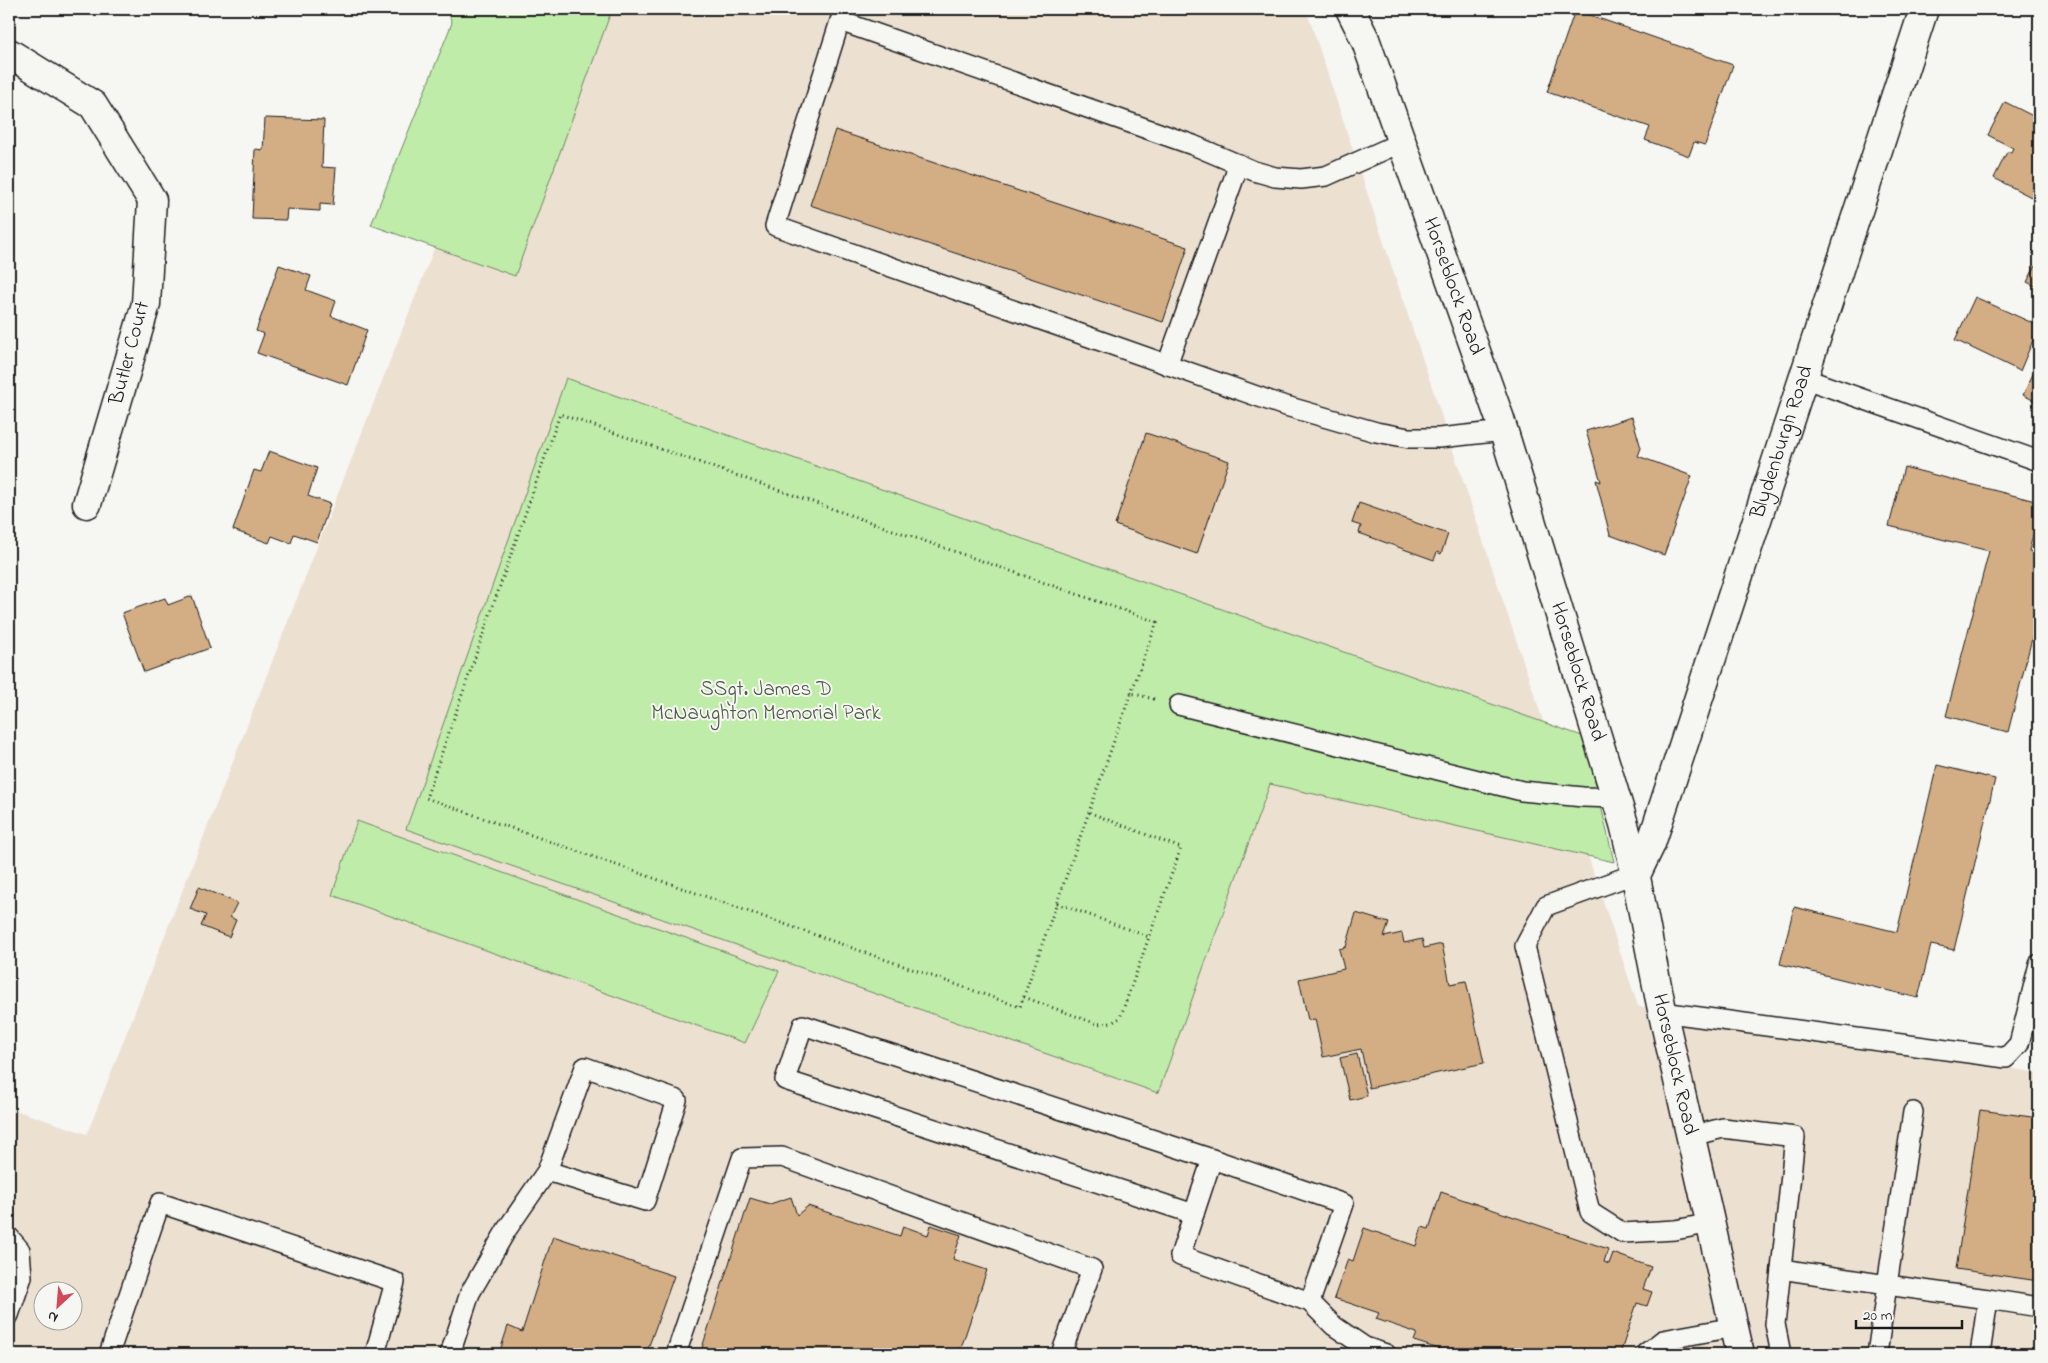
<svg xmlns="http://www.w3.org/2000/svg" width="2048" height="1363" font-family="'Indie Flower',sans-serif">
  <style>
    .built { fill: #ece0d1; fill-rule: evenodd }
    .green { fill: #bfeca9; stroke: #6e8462 }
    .building { fill: #d3ae85; stroke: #1c1c1c }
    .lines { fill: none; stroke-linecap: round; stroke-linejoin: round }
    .lane-casing { stroke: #1c1c1c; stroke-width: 22 }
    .street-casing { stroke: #1c1c1c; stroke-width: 31 }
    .secondary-casing { stroke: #1c1c1c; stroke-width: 31 }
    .path { stroke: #1c1c1c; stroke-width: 3; stroke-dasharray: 1 4; stroke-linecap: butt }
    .lane { stroke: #f6f6f2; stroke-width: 19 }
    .street { stroke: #f6f6f2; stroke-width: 28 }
    .secondary { stroke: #f6f6f2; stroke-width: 28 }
    .labels { text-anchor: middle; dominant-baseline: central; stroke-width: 4; stroke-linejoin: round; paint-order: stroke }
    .street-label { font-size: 21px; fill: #1c1c1c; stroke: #f6f6f2 }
    .park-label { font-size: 21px; fill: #4d5a46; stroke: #f6f6f2 }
  </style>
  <rect width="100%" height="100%" fill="#f6f6f2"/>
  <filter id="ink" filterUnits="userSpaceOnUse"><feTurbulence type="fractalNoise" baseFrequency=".02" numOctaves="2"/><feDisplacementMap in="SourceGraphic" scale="10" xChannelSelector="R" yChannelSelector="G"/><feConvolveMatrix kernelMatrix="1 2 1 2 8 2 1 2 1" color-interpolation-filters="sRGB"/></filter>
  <g filter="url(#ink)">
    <path class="built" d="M528 9H1306L1638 1006 2039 1073V1354H9V1108L87 1134ZM42 1290H72V1320H42Z"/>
    <g class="green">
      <polygon points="447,9 612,9 515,276 371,225 452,23"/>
      <polygon points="566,378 1585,737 1614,862 1270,784 1158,1093 406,829"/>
      <polygon points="357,821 779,971 745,1043 332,895"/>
    </g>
    <g class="building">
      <polygon points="1575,10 1733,65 1705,145 1694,142 1689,156 1645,140 1650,127 1547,92"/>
      <polygon points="2005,102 2039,119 2039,201 1994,178 2007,152 2011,152 2013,148 1988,135"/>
      <polygon points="265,118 324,120 322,167 336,168 333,205 320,204 320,211 287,209 286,220 252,219 255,149 263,150"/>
      <polygon points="835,130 1188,247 1163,322 810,205"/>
      <polygon points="2037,263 2039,264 2039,288 2027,282"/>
      <polygon points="279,265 311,276 306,290 336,301 331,316 367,330 348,385 257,353 264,334 256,331"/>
      <polygon points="1975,297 2039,326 2020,371 1955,340"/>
      <polygon points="2033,374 2039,377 2039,403 2023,395"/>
      <polygon points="1632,417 1641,448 1638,456 1692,476 1664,555 1610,535 1596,480 1601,482 1586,431"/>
      <polygon points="1146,433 1229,461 1197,554 1115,525"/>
      <polygon points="269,451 317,468 308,496 330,504 317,542 294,534 291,543 272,536 269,543 233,530 254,470 261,472"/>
      <polygon points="1904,467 2039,502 2039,511 2029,551 2039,554 2039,611 2008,732 1946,716 1989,551 1889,526"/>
      <polygon points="1359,503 1448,534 1441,554 1437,552 1434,560 1359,533 1361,526 1352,523"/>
      <polygon points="192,596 210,648 144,672 122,613 165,598 168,605"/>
      <polygon points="1937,765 1995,779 1954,950 1931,945 1918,998 1780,964 1794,907 1897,932"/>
      <polygon points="199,887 237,903 230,917 236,920 229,937 201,926 206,915 190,909"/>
      <polygon points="1356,913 1389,923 1384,937 1402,933 1404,943 1422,939 1424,948 1442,944 1450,984 1466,981 1484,1063 1369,1088 1361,1049 1323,1057 1315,1019 1308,1020 1299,979 1344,969 1339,949 1346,947"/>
      <polygon points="1357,1054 1367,1096 1350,1100 1340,1058"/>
      <polygon points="1980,1110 2039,1118 2039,1281 1956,1269"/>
      <polygon points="1441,1192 1608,1249 1604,1262 1609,1264 1613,1253 1651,1267 1643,1289 1652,1292 1647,1306 1637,1303 1620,1354 1454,1354 1414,1341 1417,1333 1376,1319 1379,1313 1334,1298 1348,1259 1353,1261 1364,1228 1416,1246 1422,1227 1429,1229"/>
      <polygon points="791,1197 797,1215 808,1206 900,1236 903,1226 928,1235 931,1225 961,1235 953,1259 987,1270 959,1354 700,1354 750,1198 770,1204"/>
      <polygon points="553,1236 674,1276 646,1354 499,1354 508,1326 522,1332"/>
    </g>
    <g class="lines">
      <g class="lane-casing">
        <g id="lane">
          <polyline points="1402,142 1326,176 1301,179 1275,177 1254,171 1193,145 840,21 775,226 1279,404 1376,432 1409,438 1439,438 1504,431"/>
          <polyline points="1167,365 1239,164"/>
          <polyline points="1803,378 2039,461"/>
          <polyline points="1179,705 1522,791 1583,797 1616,798"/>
          <polyline points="1637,873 1546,906 1525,946 1590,1212 1623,1233 1675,1230 1712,1223"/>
          <polyline points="1662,1012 2006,1058 2019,1044 2039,964"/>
          <polyline points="1913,1112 1887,1285 1988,1299 1980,1354"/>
          <polyline points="1691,1136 1723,1128 1795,1137 1781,1269 1887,1285 1877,1354"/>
          <polyline points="1212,1159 1180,1256 1310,1302 1334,1326 1365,1347 1386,1354"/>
          <polyline points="1194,1214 785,1080 803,1025 1212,1159 1344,1204 1310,1302"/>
          <polyline points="9,1237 20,1250 22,1277 9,1315"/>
          <polyline points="1781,1269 1775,1324 1781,1354"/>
          <polyline points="1988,1299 2039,1307"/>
          <polyline points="109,1354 160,1203 395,1282 375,1354"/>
          <polyline points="450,1354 470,1293 507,1229 547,1171 585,1067 677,1100 645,1201 547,1171"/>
          <polyline points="676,1354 742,1158 782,1157 1092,1269 1061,1354"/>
          <polyline points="1645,1354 1663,1340 1734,1327"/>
        </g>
      </g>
      <g class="street-casing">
        <g id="street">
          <polyline points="9,53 93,105 152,200 146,304 87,504"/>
          <path id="s1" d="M1637 873 1651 844 1924 9"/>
        </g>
      </g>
      <g class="secondary-casing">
        <g id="secondary">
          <path id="s2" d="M1350 9 1365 39 1500 419 1624 824C1640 887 1649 951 1663 1014 1688 1127 1715 1241 1740 1354"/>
        </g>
      </g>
      <g class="path">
        <polyline points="1131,693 1157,622 560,414 426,798 1020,1007 1131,693 1154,699"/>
        <polyline points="1057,903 1149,937"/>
        <polyline points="1024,997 1097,1024 1111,1023 1120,1018 1181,848 1088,812"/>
      </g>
      <use href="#lane" class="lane"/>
      <use href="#street" class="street"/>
      <use href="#secondary" class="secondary"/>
    </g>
  </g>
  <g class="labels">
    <g class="street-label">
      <text stroke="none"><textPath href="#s2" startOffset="296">Horseblock Road</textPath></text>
      <text transform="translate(130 353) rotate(-75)">Butler Court</text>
      <text stroke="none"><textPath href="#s1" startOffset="455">Blydenburgh Road</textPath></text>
      <text stroke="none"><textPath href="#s2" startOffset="701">Horseblock Road</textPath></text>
      <text stroke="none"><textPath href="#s2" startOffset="1106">Horseblock Road</textPath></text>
    </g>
    <g class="park-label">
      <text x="766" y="690">SSgt. James D<tspan x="766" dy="24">McNaughton Memorial Park</tspan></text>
    </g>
  </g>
  <rect width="2048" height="1363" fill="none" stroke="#f6f6f2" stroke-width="30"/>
  <rect x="15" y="15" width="2018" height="1333" fill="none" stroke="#1c1c1c" stroke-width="2" filter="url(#ink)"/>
  <g transform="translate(58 1306) rotate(206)"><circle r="24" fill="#f6f6f2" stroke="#9f9f9c"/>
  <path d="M0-4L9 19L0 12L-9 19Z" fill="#d1495b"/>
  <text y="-8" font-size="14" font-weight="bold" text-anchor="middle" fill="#1c1c1c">N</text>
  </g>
  <path d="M1856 1320v8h106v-8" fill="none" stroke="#1c1c1c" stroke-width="2.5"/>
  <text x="1863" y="1320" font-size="15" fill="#1c1c1c" stroke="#f6f6f2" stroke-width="4" paint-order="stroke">20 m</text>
</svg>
